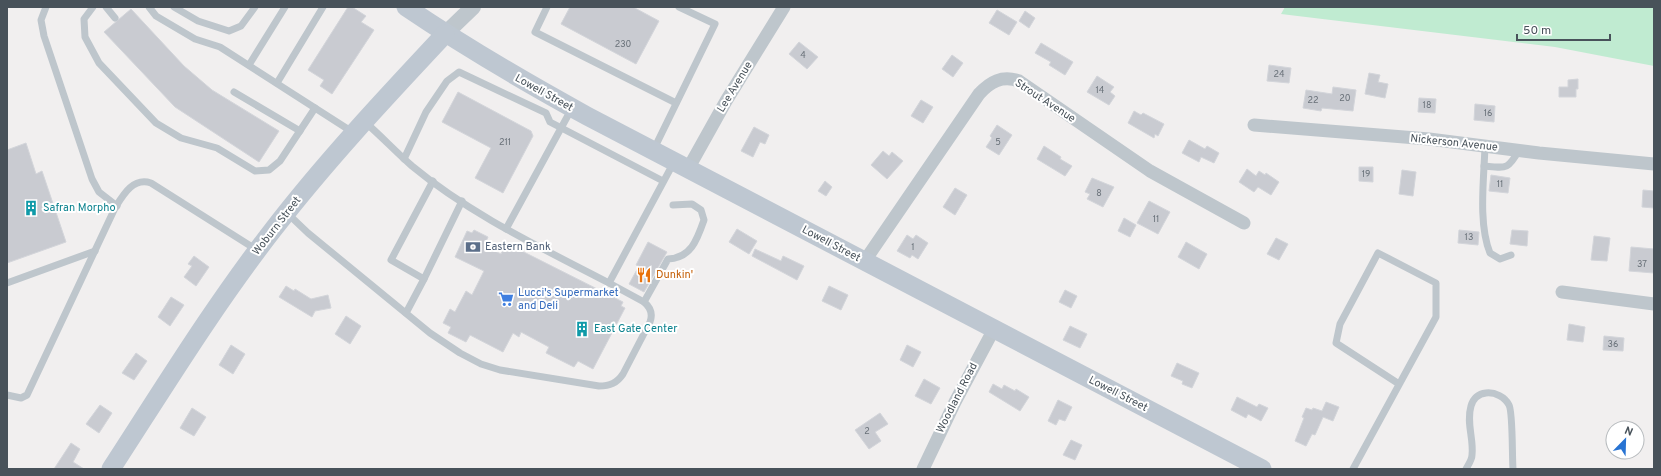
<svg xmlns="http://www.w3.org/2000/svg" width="1661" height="476" font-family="Overpass,sans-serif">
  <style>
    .green { fill: #c0ebd1 }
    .building { fill: #c9cbd1; stroke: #d3d5da }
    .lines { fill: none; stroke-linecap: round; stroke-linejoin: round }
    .service { stroke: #bec6cc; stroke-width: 7 }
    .minor { stroke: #bec6cc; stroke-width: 13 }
    .tertiary { stroke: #bec6cc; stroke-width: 16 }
    .secondary { stroke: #bec7d1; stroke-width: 19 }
    .labels { text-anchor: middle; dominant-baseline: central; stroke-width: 4; stroke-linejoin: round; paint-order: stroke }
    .number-label { font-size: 9px; fill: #687078 }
    .street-label { font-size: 11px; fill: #48525a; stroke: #fff }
    .culture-label { font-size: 11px; fill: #0d838f; stroke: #fff; text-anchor: start }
    .service-label { font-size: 11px; fill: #4e5e75; stroke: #fff; text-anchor: start }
    .food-label { font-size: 11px; fill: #c56008; stroke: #fff; text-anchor: start }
    .shop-label { font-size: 11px; fill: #366cbe; stroke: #fff; text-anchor: start }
  </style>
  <rect width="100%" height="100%" fill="#f1efef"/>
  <polygon class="green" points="1285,7 1654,7 1654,66 1555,47 1281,14"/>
  <g class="building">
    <polygon points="348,7 352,7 366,16 361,22 374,30 332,94 320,86 324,80 308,70"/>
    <polygon points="570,7 633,7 659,21 636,64 561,24"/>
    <polygon points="131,9 184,66 212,90 279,131 259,162 175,107 104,32"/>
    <polygon points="997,10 1017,22 1009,35 989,23"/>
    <polygon points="1025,11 1035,18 1029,28 1019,21"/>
    <polygon points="799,42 818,57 807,69 789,54"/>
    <polygon points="1041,43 1073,62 1065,75 1049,65 1051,62 1035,53"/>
    <polygon points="952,55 963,63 953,77 942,69"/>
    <polygon points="1269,65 1291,68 1289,83 1267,81"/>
    <polygon points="1369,73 1380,75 1378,82 1388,84 1385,98 1365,94"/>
    <polygon points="1097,76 1114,87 1110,92 1115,96 1109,105 1087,92"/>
    <polygon points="1578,79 1578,89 1576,89 1576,97 1559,97 1559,87 1568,87 1568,80"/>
    <polygon points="1333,87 1356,90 1353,111 1322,108 1321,111 1303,108 1306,90 1332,94"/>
    <polygon points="458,92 531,131 533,136 503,193 475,178 491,148 442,122"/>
    <polygon points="1419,98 1436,99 1435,113 1418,112"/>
    <polygon points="921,100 933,107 923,123 911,116"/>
    <polygon points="1475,104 1495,106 1494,122 1474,120"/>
    <polygon points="1134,111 1141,115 1143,113 1164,124 1158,136 1155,134 1154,138 1128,123"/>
    <polygon points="997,125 1012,135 999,155 986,147 992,138 990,136"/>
    <polygon points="754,127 769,135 765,144 760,142 753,157 741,151"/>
    <polygon points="1189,140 1205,149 1207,146 1219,153 1214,163 1201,157 1199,162 1182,153"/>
    <polygon points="26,143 36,174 42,171 66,242 7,263 7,150"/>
    <polygon points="1044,146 1061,157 1060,159 1072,166 1065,176 1037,159"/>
    <polygon points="883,151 889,156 892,152 903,161 887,179 871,165"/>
    <polygon points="1359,167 1373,167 1373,182 1359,181"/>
    <polygon points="1247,169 1256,176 1259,171 1265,175 1266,173 1279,182 1271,195 1258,187 1254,192 1239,182"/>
    <polygon points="1402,170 1416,172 1413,196 1399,194"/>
    <polygon points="1491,175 1510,178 1508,193 1489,191"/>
    <polygon points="1092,178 1114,187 1103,207 1087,199 1090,194 1085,192"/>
    <polygon points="825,181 832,187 826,196 818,191"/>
    <polygon points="955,188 967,195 955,215 943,207"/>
    <polygon points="1643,190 1654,191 1654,208 1642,207"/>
    <polygon points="1149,201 1170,212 1158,234 1137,223"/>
    <polygon points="1124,218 1136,225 1130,237 1118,231"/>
    <polygon points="737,229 757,241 749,254 729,242"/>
    <polygon points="474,230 488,237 484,246 501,254 506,243 623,302 621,306 625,308 593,369 578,361 574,367 546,353 549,347 521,332 519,337 513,333 503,352 470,335 466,342 448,333 451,327 443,323 450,309 455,312 466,291 472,295 484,271 455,257 467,231 472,233"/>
    <polygon points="1459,230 1479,232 1478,245 1458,243"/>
    <polygon points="1512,230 1528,231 1527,246 1510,244"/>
    <polygon points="907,235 913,239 916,235 928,243 918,259 912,255 910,258 897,251"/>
    <polygon points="1594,236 1610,238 1607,261 1591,260"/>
    <polygon points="1276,238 1288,244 1279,260 1267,254"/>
    <polygon points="648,242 667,252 644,292 629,284 639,266 636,265"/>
    <polygon points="1186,242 1207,254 1199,269 1178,257"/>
    <polygon points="1631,247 1654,249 1654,273 1629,271"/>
    <polygon points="755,249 781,261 783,256 804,266 797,280 752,256"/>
    <polygon points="194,256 209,267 196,286 184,277 192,266 188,264"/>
    <polygon points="286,286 294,291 295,289 311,299 328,295 331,308 315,311 312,317 279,297"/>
    <polygon points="829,286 848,295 841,310 822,301"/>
    <polygon points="1065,290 1077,296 1071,308 1059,302"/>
    <polygon points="171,297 184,305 170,326 158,317"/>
    <polygon points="346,316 361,326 350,344 335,334"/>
    <polygon points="1569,324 1585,327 1583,342 1567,340"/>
    <polygon points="1070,326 1087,334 1080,348 1063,340"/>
    <polygon points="1604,336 1624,338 1623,351 1603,350"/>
    <polygon points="231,345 245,354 233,374 219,365"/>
    <polygon points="907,345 921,352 913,367 900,360"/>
    <polygon points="136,353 147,361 134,380 122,373"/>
    <polygon points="1177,363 1199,373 1192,388 1182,384 1183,381 1171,376"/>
    <polygon points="924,379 940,388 931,404 915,396"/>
    <polygon points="993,384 1002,389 1004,385 1015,391 1016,389 1029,397 1020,411 989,392"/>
    <polygon points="1237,397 1257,407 1259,404 1268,408 1261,421 1248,414 1246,418 1231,410"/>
    <polygon points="1058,400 1072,407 1065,421 1059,419 1056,425 1048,421"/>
    <polygon points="1326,402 1339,407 1333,421 1323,417 1315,435 1312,434 1306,446 1295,441 1304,418 1302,417 1306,408 1312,410 1313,408 1322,411"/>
    <polygon points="100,405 112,413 99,433 86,424"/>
    <polygon points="192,408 206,417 194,436 180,428"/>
    <polygon points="880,413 888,424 875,432 881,441 869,449 855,430"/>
    <polygon points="1071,440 1082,445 1075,460 1063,455"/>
    <polygon points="71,443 80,449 73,462 84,469 54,469"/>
  </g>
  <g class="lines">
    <g class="service">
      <polyline points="46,7 41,20 44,36 92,179 99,192 117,206"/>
      <polyline points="93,7 84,19 85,37 99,63 156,123 181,138 217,148 255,171 269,170 280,161 315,108"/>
      <polyline points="106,7 115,18"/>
      <polyline points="149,7 156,16 195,39 220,47 354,133"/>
      <polyline points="174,7 198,21 229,31 241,26 255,7"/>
      <polyline points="547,7 535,32 676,103"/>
      <polyline points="249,65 285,7"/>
      <polyline points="277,83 323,7"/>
      <polyline points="234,92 300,131"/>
      <path d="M365 122C381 136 396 152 412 166 471 215 542 248 609 283L674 162"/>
      <path d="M1485 146C1484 179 1478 223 1490 253L1500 259 1511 255"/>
      <polyline points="653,151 715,24 679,7"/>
      <polyline points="404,159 426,112 447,81 459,72 546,113 550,122 663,181"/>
      <path d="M1484 166C1506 168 1508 170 1519 150"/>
      <polyline points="433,181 391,260 424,279 462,201"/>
      <path d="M287 213 308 233 430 333 460 353 481 364 500 370 599 386C610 386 617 383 623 374L650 322C653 314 650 307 644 302L609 283"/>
      <polyline points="506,229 572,108"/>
      <polyline points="7,283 95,251"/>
      <path d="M644 302 668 259C691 258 697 240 704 220L701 210 692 204 673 205"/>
      <polyline points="406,313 424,279"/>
      <path d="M7 395 21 398 27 395 115 208C123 195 133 177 151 183L257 250"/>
      <polyline points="1353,469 1436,317 1436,283 1378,253 1340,324 1336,343 1399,384"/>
      <path d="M1466 469C1468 465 1472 460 1472 455 1474 439 1466 423 1471 406 1473 399 1478 394 1486 393 1495 392 1505 397 1509 405 1513 412 1512 457 1513 469"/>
    </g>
    <g class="minor">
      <polyline points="1254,125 1429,139 1539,153 1654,164"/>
      <polyline points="688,169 726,101 784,7"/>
      <path d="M864 262 979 94C990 82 1002 75 1019 81L1150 171 1244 223"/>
      <polyline points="1562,292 1654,304"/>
      <polyline points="923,469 955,402 994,329"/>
    </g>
    <polyline class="tertiary" points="445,34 473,7"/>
    <g class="secondary">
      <path d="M406 7C465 47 525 82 587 116L1262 469"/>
      <path d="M111 469C163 389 213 307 272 231 325 162 386 97 445 34"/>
    </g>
  </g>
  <defs>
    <g id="building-bare" transform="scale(1.2)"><path d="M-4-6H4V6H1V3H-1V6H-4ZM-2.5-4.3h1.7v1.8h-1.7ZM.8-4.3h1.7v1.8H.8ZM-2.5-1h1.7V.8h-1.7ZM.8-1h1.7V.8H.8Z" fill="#0f9aa8" stroke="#fff" stroke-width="2.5" paint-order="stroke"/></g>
    <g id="bank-bare" transform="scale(1.2)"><path d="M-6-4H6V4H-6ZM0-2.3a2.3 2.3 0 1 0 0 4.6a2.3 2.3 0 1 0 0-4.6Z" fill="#5c6f8a" stroke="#fff" stroke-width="2.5" paint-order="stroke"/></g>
    <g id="restaurant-bare" transform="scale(1.2)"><path d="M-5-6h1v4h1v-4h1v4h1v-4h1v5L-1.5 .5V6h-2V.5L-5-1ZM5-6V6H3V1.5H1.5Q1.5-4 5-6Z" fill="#e8710a" stroke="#fff" stroke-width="2.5" paint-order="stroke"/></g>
    <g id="supermarket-bare" transform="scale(1.2)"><path d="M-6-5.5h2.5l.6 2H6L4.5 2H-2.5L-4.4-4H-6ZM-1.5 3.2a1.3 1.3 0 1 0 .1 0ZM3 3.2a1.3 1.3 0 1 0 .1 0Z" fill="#3f7fe0" stroke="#fff" stroke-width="2.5" paint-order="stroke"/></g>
  </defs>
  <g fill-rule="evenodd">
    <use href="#building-bare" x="31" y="208"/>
    <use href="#bank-bare" x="473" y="247"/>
    <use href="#restaurant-bare" x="644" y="275"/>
    <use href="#supermarket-bare" x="506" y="299"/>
    <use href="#building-bare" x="582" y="329"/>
  </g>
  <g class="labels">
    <g class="number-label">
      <text x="623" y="44">230</text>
      <text x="803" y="55">4</text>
      <text x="1279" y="74">24</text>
      <text x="1100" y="90">14</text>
      <text x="1345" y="98">20</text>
      <text x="1313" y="100">22</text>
      <text x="1427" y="105">18</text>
      <text x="1488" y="113">16</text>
      <text x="505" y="142">211</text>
      <text x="998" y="142">5</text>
      <text x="1366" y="174">19</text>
      <text x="1500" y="184">11</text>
      <text x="1099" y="193">8</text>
      <text x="1156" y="219">11</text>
      <text x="1469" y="237">13</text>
      <text x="913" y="247">1</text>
      <text x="1642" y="264">37</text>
      <text x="1613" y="344">36</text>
      <text x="867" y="431">2</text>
    </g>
    <g class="street-label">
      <text transform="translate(735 87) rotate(-59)">Lee Avenue</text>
      <text transform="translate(544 93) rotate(29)">Lowell Street</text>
      <text transform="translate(1045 101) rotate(33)">Strout Avenue</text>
      <text transform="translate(1454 143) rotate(6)">Nickerson Avenue</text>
      <text transform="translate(277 226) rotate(-52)">Woburn Street</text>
      <text transform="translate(831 244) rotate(28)">Lowell Street</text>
      <text transform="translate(1118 394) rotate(27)">Lowell Street</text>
      <text transform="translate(957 398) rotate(-63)">Woodland Road</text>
    </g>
    <g class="culture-label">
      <text x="43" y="208">Safran Morpho</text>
      <text x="594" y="329">East Gate Center</text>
    </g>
    <g class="service-label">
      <text x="485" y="247">Eastern Bank</text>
    </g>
    <g class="food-label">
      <text x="656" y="275">Dunkin'</text>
    </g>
    <g class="shop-label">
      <text x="518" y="293">Lucci's Supermarket<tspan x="518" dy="13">and Deli</tspan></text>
    </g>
  </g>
  <rect width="1661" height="476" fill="none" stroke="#48525a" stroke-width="16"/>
  <g transform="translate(1625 440) rotate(23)"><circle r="19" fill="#ffffff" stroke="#b6babd"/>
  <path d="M0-3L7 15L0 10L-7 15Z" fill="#2873d2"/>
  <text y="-6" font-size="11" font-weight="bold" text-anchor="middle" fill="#48525a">N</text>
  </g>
  <path d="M1517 34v6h93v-6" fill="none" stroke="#48525a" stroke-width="2"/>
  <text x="1523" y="34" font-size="12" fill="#48525a" stroke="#ffffff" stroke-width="3" paint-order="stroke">50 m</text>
</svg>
